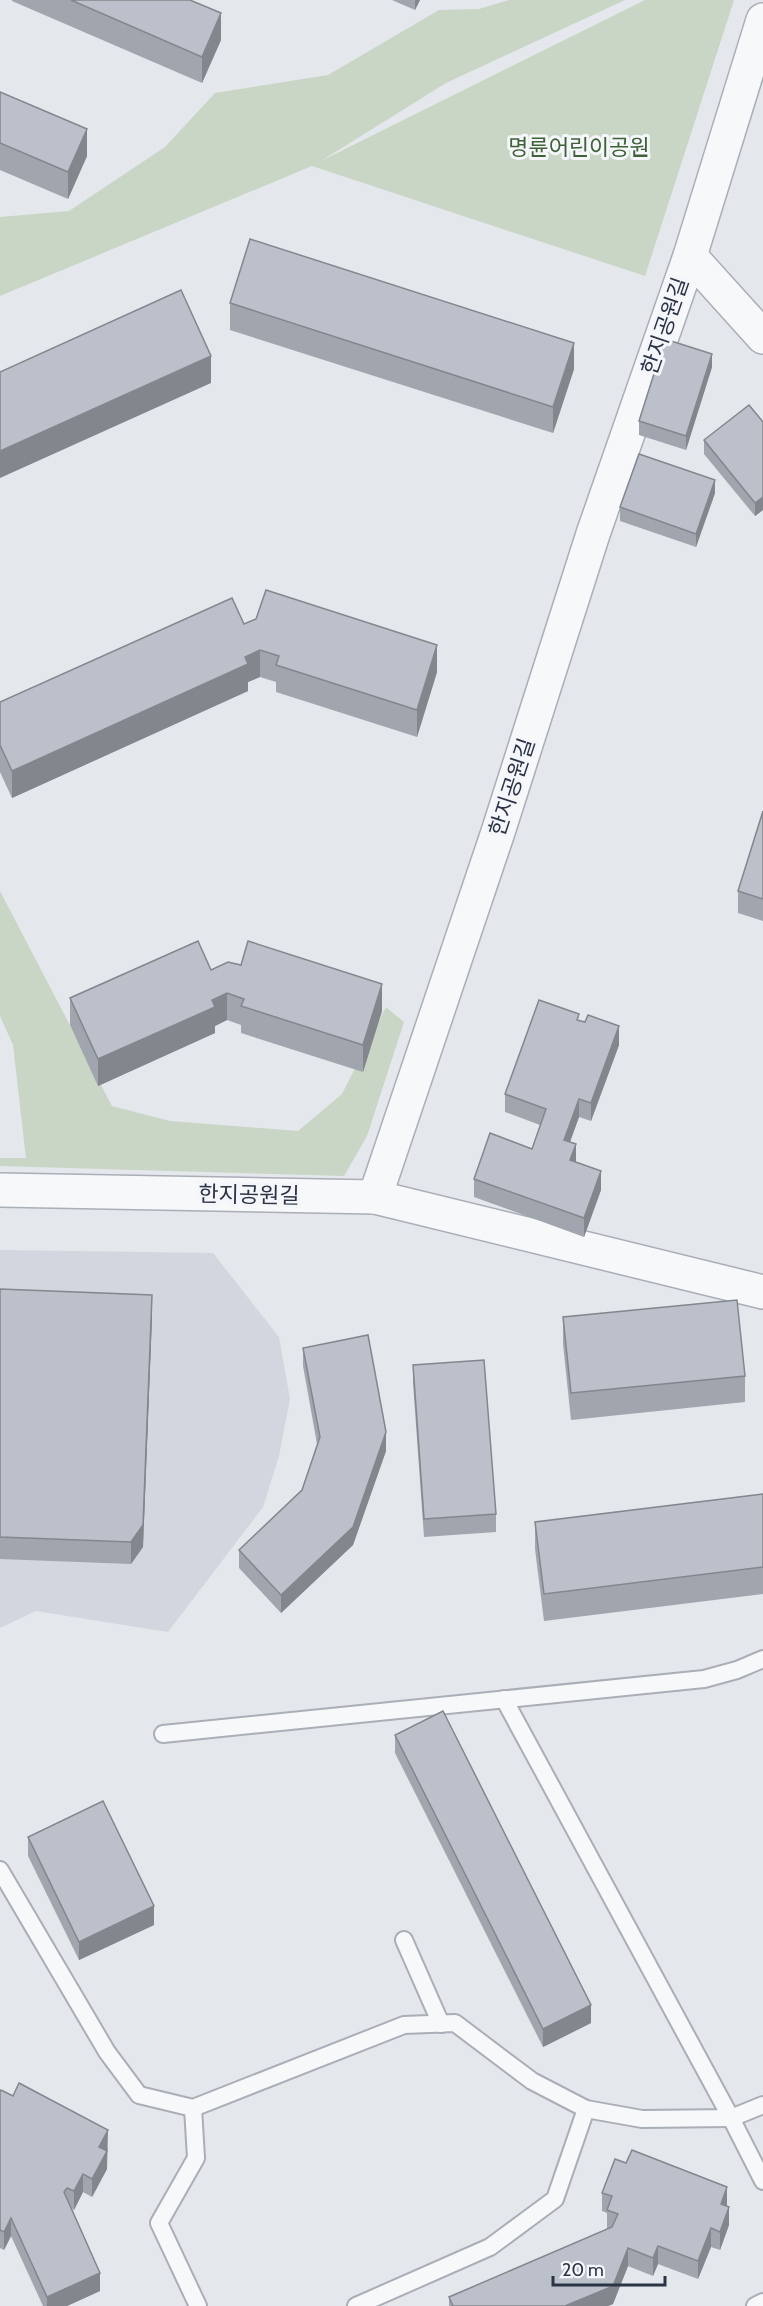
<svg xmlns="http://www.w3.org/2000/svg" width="763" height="2306" font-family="Cabin,'Noto Sans KR',sans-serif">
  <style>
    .built { fill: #d2d6de }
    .green { fill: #c9d6c5 }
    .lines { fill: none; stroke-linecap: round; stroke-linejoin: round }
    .lane-casing { stroke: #a9aeb7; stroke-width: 20 }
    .street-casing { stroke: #a9aeb7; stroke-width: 36 }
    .lane { stroke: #f7f8fa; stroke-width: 16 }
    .street { stroke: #f7f8fa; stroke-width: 33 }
    .wall { fill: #a1a5ae }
    .shaded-wall { fill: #83868d }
    .building { fill: #bbc0ca; stroke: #83868d; stroke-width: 1.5 }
    .labels { text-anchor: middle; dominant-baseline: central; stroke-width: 6; stroke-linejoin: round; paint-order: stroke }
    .park-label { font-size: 22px; fill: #3f6138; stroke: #f4f6f9 }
    .street-label { font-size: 22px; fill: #2b3445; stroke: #f4f6f9 }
  </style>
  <rect width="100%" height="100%" fill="#e4e7ec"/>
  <polygon class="built" points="0,1250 213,1253 279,1337 290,1399 279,1456 263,1507 168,1632 36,1611 0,1628"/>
  <g class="green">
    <polygon points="509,0 625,0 446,83 321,161 645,0 734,0 645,276 312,166 0,296 0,217 69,211 165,147 215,93 328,75 439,10 479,9"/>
    <polygon points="0,891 112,1106 170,1121 298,1131 342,1094 386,1007 404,1022 367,1136 344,1176 0,1166 0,1158 26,1158 13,1045 0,1016"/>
  </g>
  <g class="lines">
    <g class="lane-casing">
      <g id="lane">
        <polyline points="504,1699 731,2118 763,2181"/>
        <polyline points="163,1734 704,1679 737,1670 763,1659"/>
        <polyline points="0,1870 107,2052 139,2095 193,2108 404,2025 455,2023 532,2081 586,2109 642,2119 731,2118 763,2105"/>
        <polyline points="404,1940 441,2024"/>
        <polyline points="193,2108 196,2158 159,2223 198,2306"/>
        <polyline points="356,2306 490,2247 555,2199 586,2109"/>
        <polyline points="755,2306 763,2302"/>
      </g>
    </g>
    <g class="street-casing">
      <g id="street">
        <polyline points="690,256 763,337"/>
        <polyline points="0,1190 375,1197 763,1292"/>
        <polyline points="375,1197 498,832 593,534 690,256 763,20"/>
      </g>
    </g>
    <use href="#lane" class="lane"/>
    <use href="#street" class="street"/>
  </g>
  <g class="wall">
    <polygon points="12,0 190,0 221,40 202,83 12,1"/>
    <polygon points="392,0 420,0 415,10"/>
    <polygon points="0,92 87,156 68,199 0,170"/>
    <polygon points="230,303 574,369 553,433 230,330"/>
    <polygon points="712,367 686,450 639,435 639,421"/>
    <polygon points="763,422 763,510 755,516 704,454 704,440"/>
    <polygon points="715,493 696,547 620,521 620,507"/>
    <polygon points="244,624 437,672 417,737 276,692 276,682 260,677 248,682 248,691 12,798 0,772 0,702"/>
    <polygon points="763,811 763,921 738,913 738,891"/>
    <polygon points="211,970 382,1011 363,1072 241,1033 241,1025 227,1020 215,1026 215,1033 98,1086 70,1025 70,998"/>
    <polygon points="579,1020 619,1045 591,1121 579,1117 570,1142 576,1162 601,1190 584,1237 474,1197 474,1179 532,1149 540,1125 505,1112 505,1094"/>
    <polygon points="0,1289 152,1317 143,1547 131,1564 0,1559"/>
    <polygon points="563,1317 745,1376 745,1402 571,1420 563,1344"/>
    <polygon points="303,1348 386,1451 353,1545 281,1613 239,1568 239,1550 302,1490 317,1444 303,1366"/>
    <polygon points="413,1365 496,1514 496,1532 424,1537 413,1383"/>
    <polygon points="763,1494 763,1594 544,1621 535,1549 535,1522"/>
    <polygon points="395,1735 591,2023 543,2047 395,1753"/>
    <polygon points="28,1837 154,1925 79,1960 28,1856"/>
    <polygon points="0,2092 108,2148 107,2151 107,2169 92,2197 83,2192 74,2210 72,2208 100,2291 67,2306 43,2306 11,2236 4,2250 0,2248"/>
    <polygon points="602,2193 727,2205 729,2225 720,2250 711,2247 698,2279 658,2264 653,2276 628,2266 613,2304 608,2306 449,2306 449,2297 609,2229 607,2228 607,2213 602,2211"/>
  </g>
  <g class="shaded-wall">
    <polygon points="415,0 420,0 415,10"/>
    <polygon points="221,13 221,40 202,83 202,57"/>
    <polygon points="87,129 87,156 68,199 68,172"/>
    <polygon points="574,343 574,369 553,433 553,407"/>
    <polygon points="712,354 712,367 686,450 686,436"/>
    <polygon points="211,356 211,383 0,478 0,451"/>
    <polygon points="715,480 715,493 696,547 696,534"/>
    <polygon points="763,497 763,510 755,516 755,503"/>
    <polygon points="437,645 437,672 417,737 417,710"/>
    <polygon points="260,650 260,677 248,682 248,691 12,798 12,771 245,657"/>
    <polygon points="382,984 382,1011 363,1072 363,1045"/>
    <polygon points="227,993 227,1020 215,1026 215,1033 98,1086 98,1059"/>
    <polygon points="619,1026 619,1045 591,1121 591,1103"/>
    <polygon points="579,1099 579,1117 564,1158 564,1140"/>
    <polygon points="576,1144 576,1162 570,1160"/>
    <polygon points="601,1171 601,1190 584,1237 584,1218"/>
    <polygon points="152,1295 152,1317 143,1547 131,1564 131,1542"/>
    <polygon points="386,1432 386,1451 353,1545 281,1613 281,1595"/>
    <polygon points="154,1906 154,1925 79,1960 79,1942"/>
    <polygon points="591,2005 591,2023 543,2047 543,2029"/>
    <polygon points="108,2130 107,2169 92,2197 92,2179 99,2147"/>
    <polygon points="83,2174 83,2192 74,2210 74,2191"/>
    <polygon points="727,2187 727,2205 721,2223 721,2204"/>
    <polygon points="729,2207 729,2225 720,2250 720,2232"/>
    <polygon points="11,2218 11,2236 4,2250 4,2232"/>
    <polygon points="711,2228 711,2247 698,2279 698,2261"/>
    <polygon points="658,2246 658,2264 653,2276 653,2258"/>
    <polygon points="628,2248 628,2266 613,2304 608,2306 565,2306"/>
    <polygon points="100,2273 100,2291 67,2306 47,2306 47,2297"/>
  </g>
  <g class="building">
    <polygon points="71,0 190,0 221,13 202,57"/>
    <polygon points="0,92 87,129 68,172 0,143"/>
    <polygon points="250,239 574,343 553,407 230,303"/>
    <polygon points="181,290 211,356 0,451 0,372"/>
    <polygon points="665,339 712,354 686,436 639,421"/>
    <polygon points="749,405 763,422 763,497 755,503 704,440"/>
    <polygon points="639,454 715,480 696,534 620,507"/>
    <polygon points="266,590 437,645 417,710 276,665 279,656 260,650 245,657 248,664 12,771 0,745 0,702 232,598 244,624 256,619"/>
    <polygon points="763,811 763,899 738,891"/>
    <polygon points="198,941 211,970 228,962 241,965 248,941 382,984 363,1045 241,1006 244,999 227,993 212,1000 215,1007 98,1059 70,998"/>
    <polygon points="539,1000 579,1014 577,1020 585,1022 588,1015 619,1026 591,1103 579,1099 564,1140 576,1144 570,1160 601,1171 584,1218 474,1179 490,1133 532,1149 546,1109 505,1094"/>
    <polygon points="0,1289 152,1295 143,1525 131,1542 0,1537"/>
    <polygon points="737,1300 745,1376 571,1393 563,1317"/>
    <polygon points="368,1335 386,1432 353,1527 281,1595 239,1550 302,1490 320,1437 303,1348"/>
    <polygon points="484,1360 496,1514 424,1519 413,1365"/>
    <polygon points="763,1494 763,1567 544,1594 535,1522"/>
    <polygon points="443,1711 591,2005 543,2029 395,1735"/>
    <polygon points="103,1801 154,1906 79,1942 28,1837"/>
    <polygon points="19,2083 108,2130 99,2147 107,2151 92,2179 83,2174 74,2191 67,2188 64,2192 100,2273 47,2297 11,2218 4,2232 0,2230 0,2092 1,2090 13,2096"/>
    <polygon points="632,2150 727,2187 721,2204 729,2207 720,2232 711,2228 698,2261 658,2246 653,2258 628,2248 613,2286 565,2306 453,2306 449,2297 612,2227 618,2214 607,2210 612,2196 602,2193 615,2159 626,2163"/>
  </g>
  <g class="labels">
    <g class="park-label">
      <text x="579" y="147">명륜어린이공원</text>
    </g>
    <g class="street-label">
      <text transform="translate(665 326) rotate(-71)">한지공원길</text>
      <text transform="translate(512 787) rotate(-72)">한지공원길</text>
      <text transform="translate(249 1195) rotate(1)">한지공원길</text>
    </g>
  </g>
  <path d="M553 2276v9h112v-9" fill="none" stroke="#2b3445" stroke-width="3"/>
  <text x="562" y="2276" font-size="18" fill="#2b3445" stroke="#f4f6f9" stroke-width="4.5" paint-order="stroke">20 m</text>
</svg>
